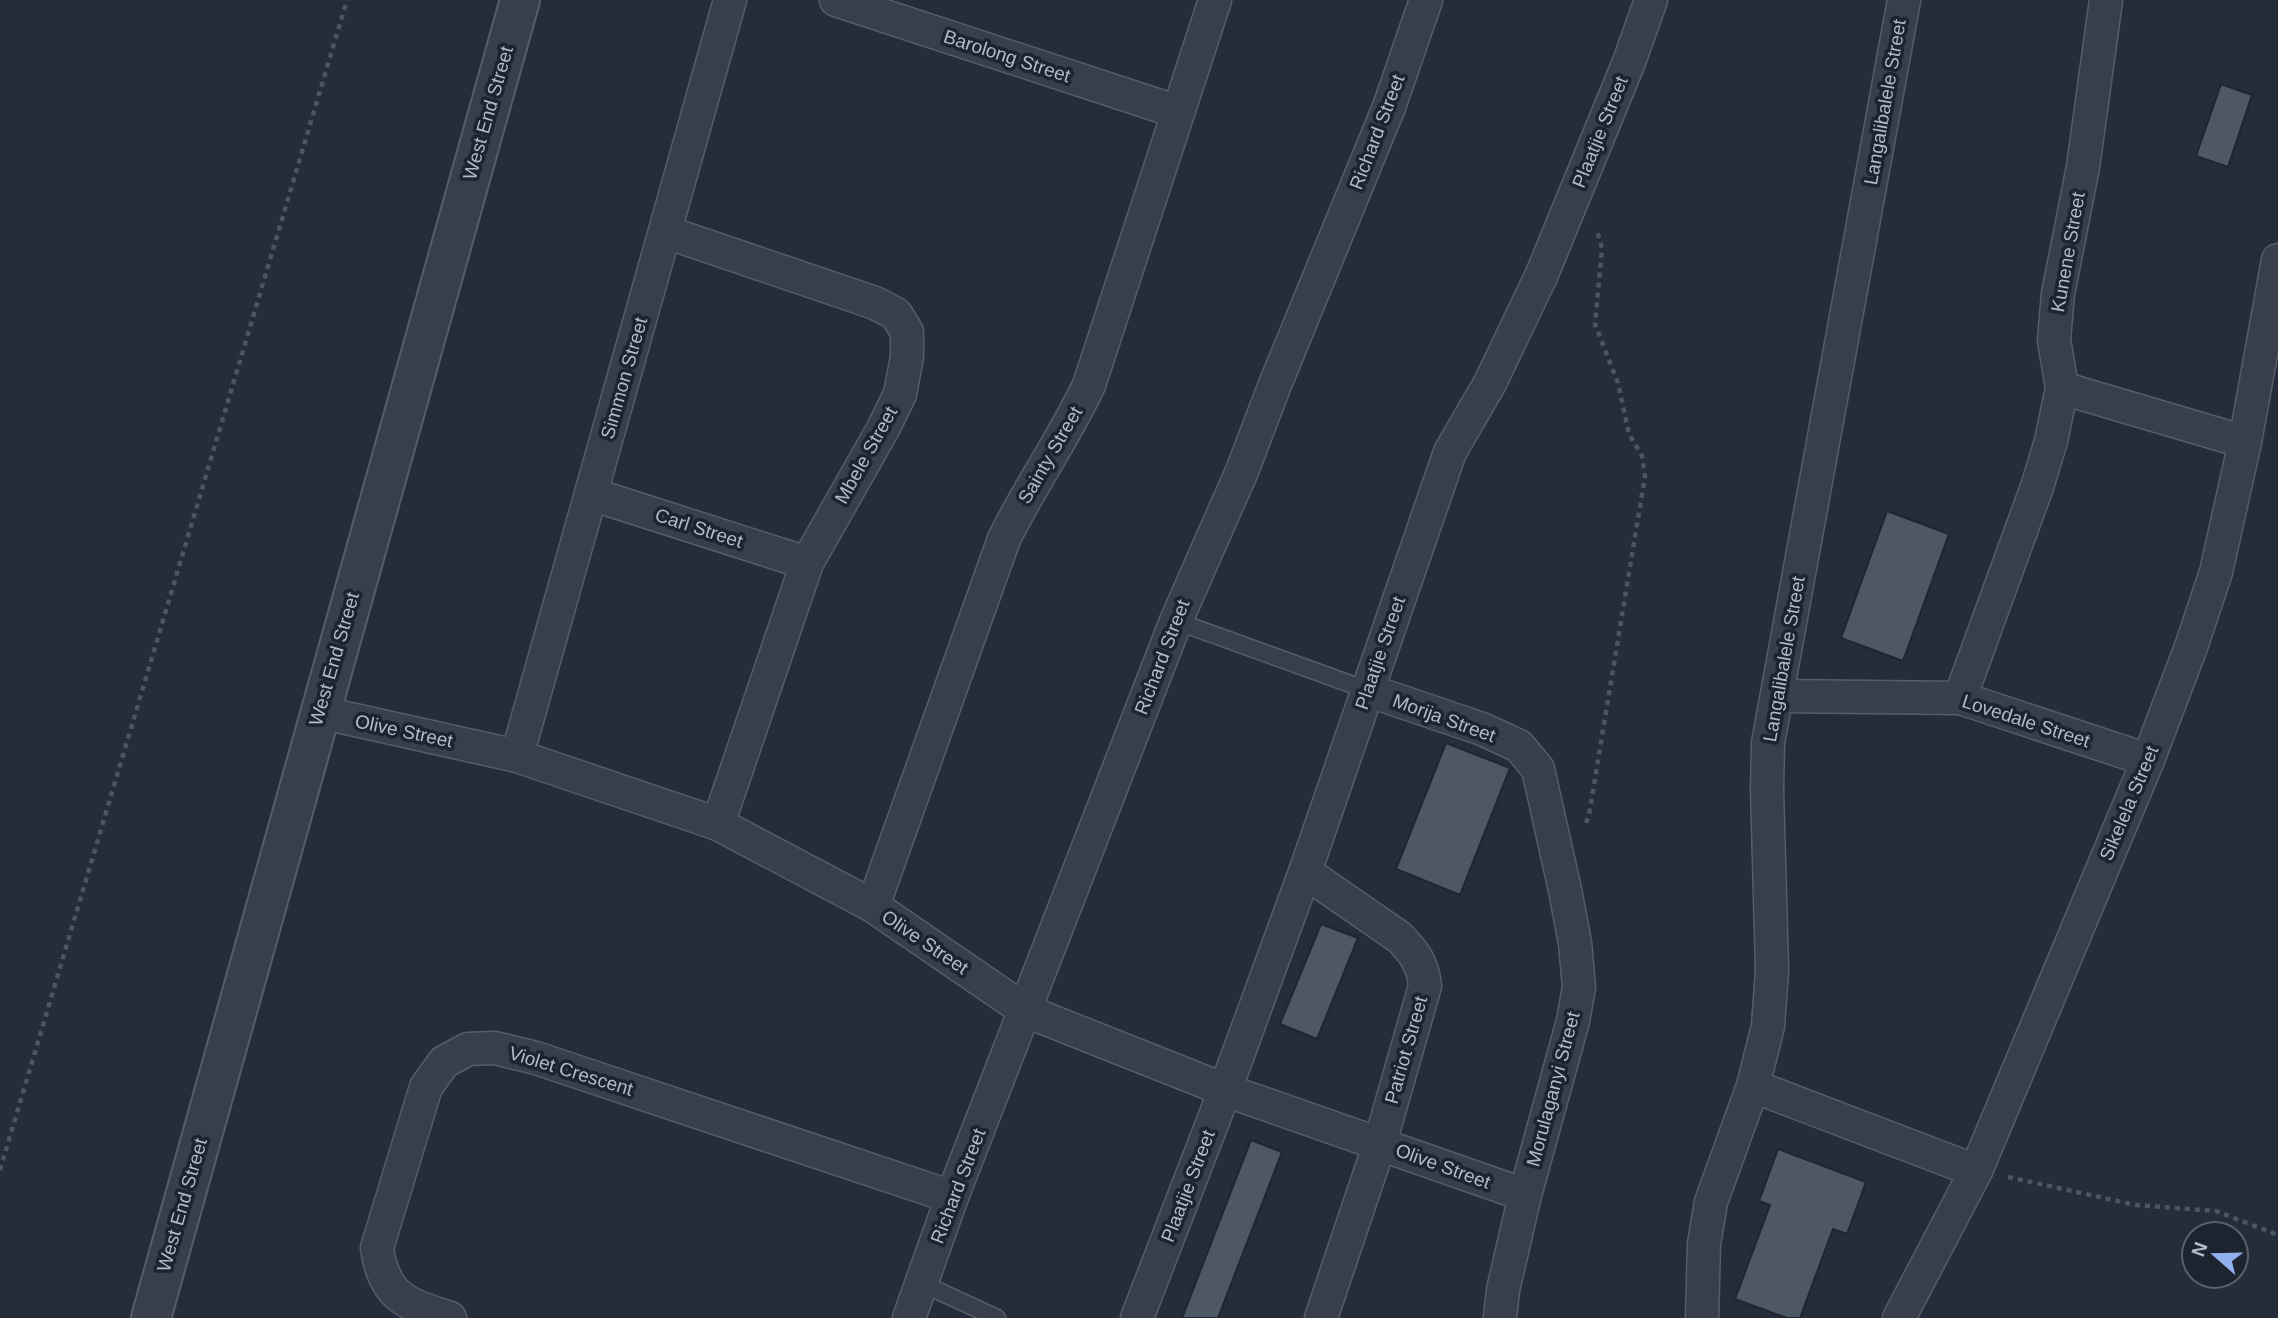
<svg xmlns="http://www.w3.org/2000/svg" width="2278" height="1318" font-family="Arial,sans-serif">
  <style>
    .building { fill: #4e5765; stroke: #1f2631; stroke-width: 2 }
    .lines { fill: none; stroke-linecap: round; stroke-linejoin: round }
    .service-casing { stroke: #565d68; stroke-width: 19 }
    .minor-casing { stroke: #565d68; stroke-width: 35 }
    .tertiary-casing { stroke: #565d68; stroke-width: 42 }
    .path { stroke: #48585c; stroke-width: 4.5; stroke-dasharray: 5 5; stroke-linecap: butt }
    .service { stroke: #383f4a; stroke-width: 16 }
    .minor { stroke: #383f4a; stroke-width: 32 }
    .tertiary { stroke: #383f4a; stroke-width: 38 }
    .labels { text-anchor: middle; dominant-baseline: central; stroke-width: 7; stroke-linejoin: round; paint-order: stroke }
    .street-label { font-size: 19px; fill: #b4bac6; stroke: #1d242f }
  </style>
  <rect width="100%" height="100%" fill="#252d3a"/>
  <g class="building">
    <polygon points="2221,84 2252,95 2228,167 2196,156"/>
    <polygon points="1887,511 1949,534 1903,661 1841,638"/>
    <polygon points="1446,743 1510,768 1460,895 1396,869"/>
    <polygon points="1321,924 1358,938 1317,1039 1280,1024"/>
    <polygon points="1251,1140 1282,1152 1218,1318 1182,1318"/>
    <polygon points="1778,1149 1866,1182 1847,1234 1833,1229 1800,1318 1787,1318 1735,1299 1770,1205 1759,1201"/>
  </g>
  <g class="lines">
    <g class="service-casing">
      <g id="service">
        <polyline points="1176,621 1367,690"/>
        <polyline points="921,1283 997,1318"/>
      </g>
    </g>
    <g class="minor-casing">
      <g id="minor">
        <polyline points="836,0 1178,112"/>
        <polyline points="666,232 875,303 896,314 907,332 907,357 900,394 884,427 807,563 718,824"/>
        <polyline points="2062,388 2245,442"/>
        <polyline points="591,494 807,563"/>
        <polyline points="1367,690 1482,729 1519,746 1538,769 1565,890 1575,943 1579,987 1573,1021 1525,1195 1503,1290 1500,1318"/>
        <polyline points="1777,696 1960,698 2148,760"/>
        <polyline points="1960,698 2037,487 2051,441 2062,388 2054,340 2058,294 2083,167 2106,0"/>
        <polyline points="319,712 517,756 718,824 873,906 1026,1011 1225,1090 1525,1195"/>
        <polyline points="517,756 730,0"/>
        <path d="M1305 872 1399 937C1414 952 1423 964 1425 986L1380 1143 1321 1318"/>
        <path d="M873 906 1004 539C1030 486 1064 438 1089 385L1215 0"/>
        <polyline points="1753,1086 1976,1171"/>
        <path d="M450 1318C407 1304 384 1298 377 1248L426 1087 444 1062 468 1049 495 1048 536 1058 952 1197"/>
        <polyline points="909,1318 952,1197 1176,621 1242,471 1274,387 1389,107 1426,0"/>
        <polyline points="1137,1318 1225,1090 1305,872 1450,452 1490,383 1542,274 1629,62 1651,0"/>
        <polyline points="1702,1318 1704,1244 1711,1202 1753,1086 1768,1026 1772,970 1767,788 1768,743 1904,0"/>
        <polyline points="1899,1318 1976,1171 2148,760 2191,647 2216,572 2245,442 2278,260"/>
      </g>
    </g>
    <g class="tertiary-casing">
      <polyline id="tertiary" points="151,1318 520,0"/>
    </g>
    <g class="path">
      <polyline points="1586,823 1589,815 1645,476 1642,456 1629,434 1618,383 1595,324 1602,248 1597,231"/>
      <polyline points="0,1170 347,0"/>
      <polyline points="2008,1177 2136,1205 2216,1211 2278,1235"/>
    </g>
    <use href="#service" class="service"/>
    <use href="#minor" class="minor"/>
    <use href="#tertiary" class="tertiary"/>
  </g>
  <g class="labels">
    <g class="street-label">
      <text transform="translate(1007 56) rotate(18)">Barolong Street</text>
      <text transform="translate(1885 102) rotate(-80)">Langalibalele Street</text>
      <text transform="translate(488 113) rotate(-74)">West End Street</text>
      <text transform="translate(1377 132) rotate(-69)">Richard Street</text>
      <text transform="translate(1600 132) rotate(-68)">Plaatjie Street</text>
      <text transform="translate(2068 252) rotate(-80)">Kunene Street</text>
      <text transform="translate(624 378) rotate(-74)">Simmon Street</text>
      <text transform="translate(866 455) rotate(-61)">Mbele Street</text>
      <text transform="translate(1050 455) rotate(-60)">Sainty Street</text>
      <text transform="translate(699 528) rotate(18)">Carl Street</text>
      <text transform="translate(1380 653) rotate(-71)">Plaatjie Street</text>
      <text transform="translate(1162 657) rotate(-69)">Richard Street</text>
      <text transform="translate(334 659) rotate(-74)">West End Street</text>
      <text transform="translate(1784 659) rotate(-80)">Langalibalele Street</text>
      <text transform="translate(1444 718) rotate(20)">Morija Street</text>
      <text transform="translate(2026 721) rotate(18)">Lovedale Street</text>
      <text transform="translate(404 731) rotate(12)">Olive Street</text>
      <text transform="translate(2129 803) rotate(-67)">Sikelela Street</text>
      <text transform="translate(925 942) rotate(34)">Olive Street</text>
      <text transform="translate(1406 1050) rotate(-74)">Patriot Street</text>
      <text transform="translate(571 1071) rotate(17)">Violet Crescent</text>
      <text transform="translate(1553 1089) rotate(-75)">Morulaganyi Street</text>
      <text transform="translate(1443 1166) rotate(20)">Olive Street</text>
      <text transform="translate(958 1186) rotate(-69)">Richard Street</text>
      <text transform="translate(1188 1186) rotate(-69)">Plaatjie Street</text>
      <text transform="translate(182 1205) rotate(-74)">West End Street</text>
    </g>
  </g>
  <g transform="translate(2215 1255) rotate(290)"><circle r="33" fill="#1d242f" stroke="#59606b" stroke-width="2"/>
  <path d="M0-5L12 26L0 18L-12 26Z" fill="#90b0ee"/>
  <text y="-10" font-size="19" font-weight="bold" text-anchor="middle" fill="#b4bac6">N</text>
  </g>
</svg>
